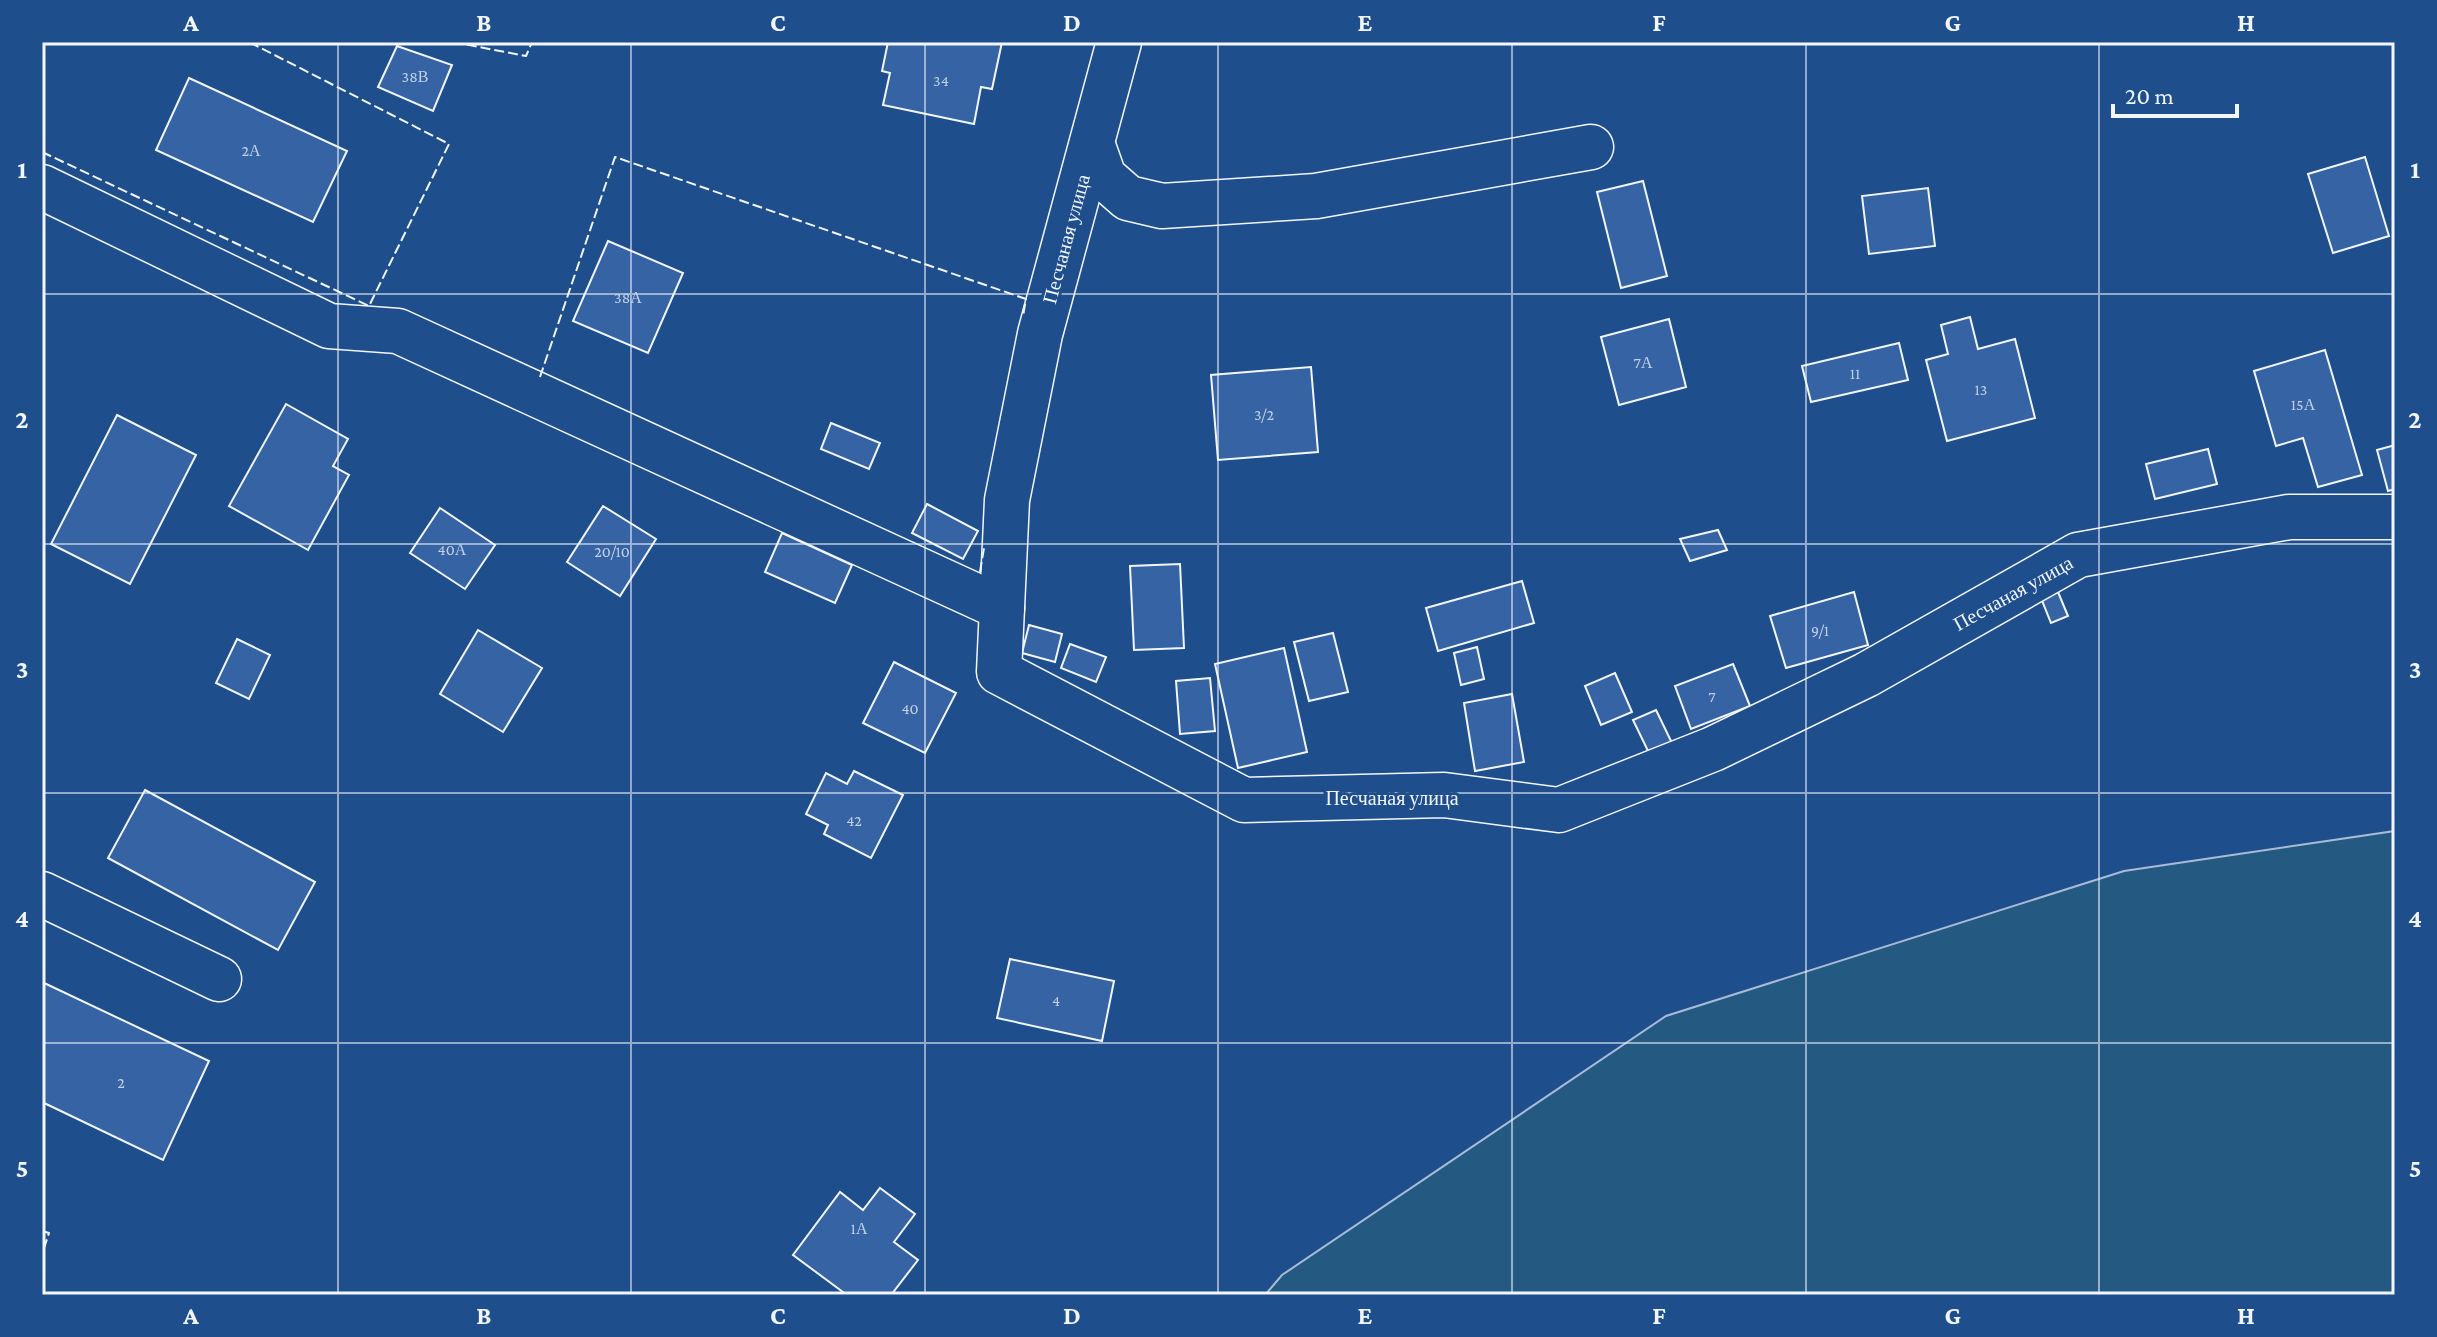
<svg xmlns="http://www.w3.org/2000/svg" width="2437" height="1337" font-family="'Crimson Pro',serif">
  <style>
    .green { fill: #245a82; stroke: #a8bbd7; stroke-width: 2 }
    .building { fill: #3563a3; stroke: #f2f6ff; stroke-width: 2 }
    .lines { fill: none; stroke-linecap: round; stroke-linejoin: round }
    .minor-casing { stroke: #f2f6ff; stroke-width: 47 }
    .minor { stroke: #1f4e8c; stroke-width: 44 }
    .fence { stroke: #f2f6ff; stroke-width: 2; stroke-dasharray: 10 4; stroke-linecap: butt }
    .grid { fill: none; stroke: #f2f6ff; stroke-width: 2; stroke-opacity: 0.55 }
    .labels { text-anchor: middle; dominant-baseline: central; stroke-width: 6; stroke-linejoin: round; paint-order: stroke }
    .number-label { font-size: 16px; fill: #c3d1e8 }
    .street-label { font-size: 20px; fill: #f2f6ff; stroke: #1f4e8c }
    .neatline { fill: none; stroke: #f2f6ff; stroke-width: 3 }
    .grid-label { font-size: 26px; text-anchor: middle; font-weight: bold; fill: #f2f6ff }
  </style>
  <rect width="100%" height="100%" fill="#1f4e8c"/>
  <polygon class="green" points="2395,831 2395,1295 1265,1295 1282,1275 1666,1016 2124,871"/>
  <g class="building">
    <polygon points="888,42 1002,42 992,89 981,87 974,124 883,105 890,73 882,71"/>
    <polygon points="397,46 452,65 433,111 378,87"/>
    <polygon points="189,78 347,151 313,222 156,150"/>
    <polygon points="2365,157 2389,236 2333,253 2308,174"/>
    <polygon points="1643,181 1667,276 1621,288 1597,192"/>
    <polygon points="1928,188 1935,246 1869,254 1862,196"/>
    <polygon points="608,241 683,273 648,353 573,321"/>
    <polygon points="1970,317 1978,349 2015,339 2035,418 1947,441 1926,360 1948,354 1941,325"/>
    <polygon points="1669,319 1686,387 1619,405 1601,337"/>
    <polygon points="1899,343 1908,380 1811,402 1802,366"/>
    <polygon points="2325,350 2362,475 2318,487 2303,438 2276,446 2254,371"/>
    <polygon points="1311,367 1318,452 1218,460 1211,375"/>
    <polygon points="286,404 348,439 333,466 349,475 308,550 229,506"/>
    <polygon points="117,415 196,455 130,584 51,544"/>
    <polygon points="831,423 880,443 869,469 821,449"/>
    <polygon points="2395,445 2395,489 2388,491 2377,450"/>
    <polygon points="2208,449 2217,484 2155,499 2146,464"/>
    <polygon points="927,504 978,531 963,559 912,533"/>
    <polygon points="603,506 656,539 620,596 567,562"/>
    <polygon points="440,508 495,545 465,589 410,553"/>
    <polygon points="1718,530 1727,550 1690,561 1680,539"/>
    <polygon points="782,533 852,565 835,603 765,572"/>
    <polygon points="1180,564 1184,648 1134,650 1130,566"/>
    <polygon points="1522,581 1534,623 1438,651 1426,608"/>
    <polygon points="1854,592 1868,645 1786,668 1770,616"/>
    <polygon points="2058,592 2068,616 2051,623 2041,598"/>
    <polygon points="1029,625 1062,634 1055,662 1022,653"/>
    <polygon points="478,630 542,668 503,732 440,694"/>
    <polygon points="1333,633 1348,692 1309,701 1294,642"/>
    <polygon points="237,639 270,655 249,699 216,683"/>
    <polygon points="1070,644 1106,657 1096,682 1061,668"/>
    <polygon points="1477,647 1484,679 1461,685 1454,653"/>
    <polygon points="1284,648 1307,752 1238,768 1215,664"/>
    <polygon points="894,662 956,693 925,753 863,723"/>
    <polygon points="1733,664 1750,706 1691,729 1675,686"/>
    <polygon points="1615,673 1632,712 1601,725 1585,686"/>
    <polygon points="1210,678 1215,731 1180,734 1176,681"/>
    <polygon points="1512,694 1524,762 1475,771 1464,703"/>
    <polygon points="1656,710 1672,743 1649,753 1633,720"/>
    <polygon points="854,771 903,795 871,858 824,834 828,825 806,814 826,773 847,784"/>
    <polygon points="145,790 315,882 278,950 108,858"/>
    <polygon points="1010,959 1114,981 1102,1041 997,1018"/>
    <polygon points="42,982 209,1061 163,1160 42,1102"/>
    <polygon points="880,1188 915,1214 894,1242 918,1260 891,1295 847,1295 793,1255 840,1192 863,1210"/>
  </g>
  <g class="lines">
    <g class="minor-casing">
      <g id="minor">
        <polyline points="1119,42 1040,334 1007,500 999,672 1244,800 1444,795 1559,810 1713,749 1866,675 2078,555 2289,517 2395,517"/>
        <polyline points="1092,143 1104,177 1128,198 1162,206 1316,196 1591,147"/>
        <polyline points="42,187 329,326 398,331 1002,608"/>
        <polyline points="42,894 219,979"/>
      </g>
    </g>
    <use href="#minor" class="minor"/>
    <g class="fence">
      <polyline points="453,42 526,56 532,42"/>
      <polyline points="42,152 369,306 449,144 249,42"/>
      <polyline points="540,377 615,157 1026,299 1023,316"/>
      <polyline points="980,572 984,548"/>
      <polyline points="42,1231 49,1233 42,1254"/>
    </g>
  </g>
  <path class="grid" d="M338 42V1295M631 42V1295M925 42V1295M1218 42V1295M1512 42V1295M1806 42V1295M2099 42V1295M42 294H2395M42 544H2395M42 793H2395M42 1043H2395"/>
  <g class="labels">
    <g class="number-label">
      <text x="415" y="76">38В</text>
      <text x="941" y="80">34</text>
      <text x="251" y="150">2А</text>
      <text x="628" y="297">38А</text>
      <text x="1643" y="362">7А</text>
      <text x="1855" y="373">11</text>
      <text x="1981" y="389">13</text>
      <text x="2303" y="404">15А</text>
      <text x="1264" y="414">3/2</text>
      <text x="452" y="549">40А</text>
      <text x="612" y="551">20/10</text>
      <text x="1820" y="630">9/1</text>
      <text x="1712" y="696">7</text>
      <text x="910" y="708">40</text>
      <text x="854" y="820">42</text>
      <text x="1056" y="1000">4</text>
      <text x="121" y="1082">2</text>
      <text x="859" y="1228">1А</text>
    </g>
    <g class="street-label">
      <text transform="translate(1066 239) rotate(-75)">Песчаная улица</text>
      <text transform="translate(2013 593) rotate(-29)">Песчаная улица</text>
      <text x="1392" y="798">Песчаная улица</text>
    </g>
  </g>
  <rect width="2437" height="1337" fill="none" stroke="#1f4e8c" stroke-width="88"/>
  <path d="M2113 104v12h124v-12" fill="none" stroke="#f2f6ff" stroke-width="4"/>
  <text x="2125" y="104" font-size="24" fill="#f2f6ff" stroke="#1f4e8c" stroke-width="6" paint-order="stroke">20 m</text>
  <rect x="44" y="44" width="2349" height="1249" class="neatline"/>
  <g class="grid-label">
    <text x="191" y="31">A</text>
    <text x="484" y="31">B</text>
    <text x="778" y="31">C</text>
    <text x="1072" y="31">D</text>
    <text x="1365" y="31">E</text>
    <text x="1659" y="31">F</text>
    <text x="1953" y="31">G</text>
    <text x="2246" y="31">H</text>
    <text x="22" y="178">1</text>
    <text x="2415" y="178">1</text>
    <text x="22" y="428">2</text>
    <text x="2415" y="428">2</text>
    <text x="22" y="678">3</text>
    <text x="2415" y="678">3</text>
    <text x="22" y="927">4</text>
    <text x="2415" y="927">4</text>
    <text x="22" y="1177">5</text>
    <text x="2415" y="1177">5</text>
    <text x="191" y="1324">A</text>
    <text x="484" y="1324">B</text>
    <text x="778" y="1324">C</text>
    <text x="1072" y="1324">D</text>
    <text x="1365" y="1324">E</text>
    <text x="1659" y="1324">F</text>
    <text x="1953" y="1324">G</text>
    <text x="2246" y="1324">H</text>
  </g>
</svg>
